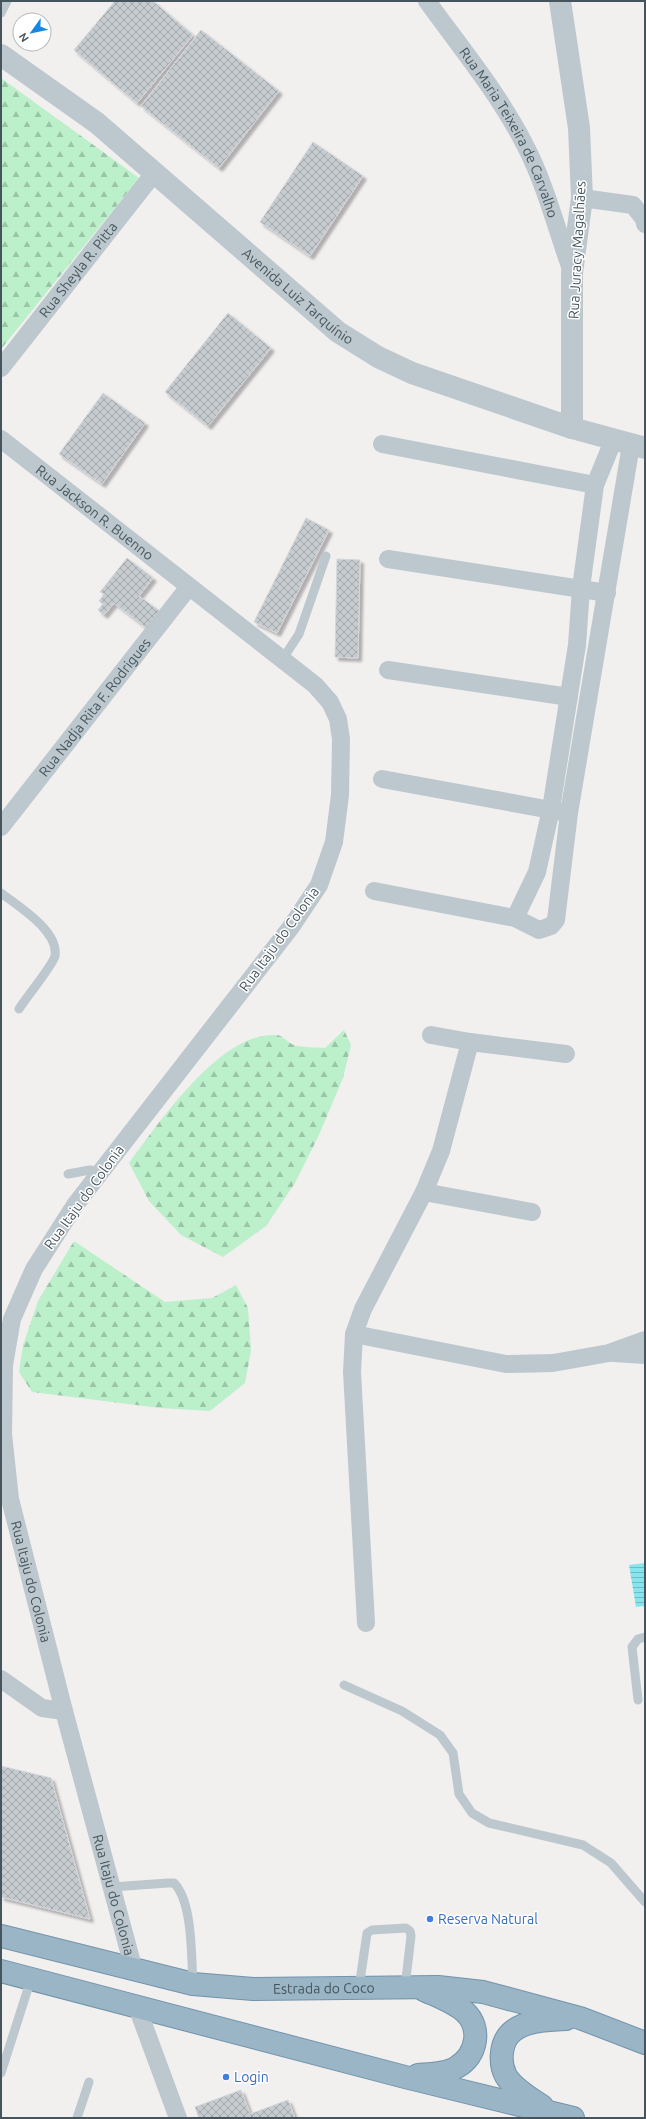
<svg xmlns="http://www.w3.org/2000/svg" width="646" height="2119" font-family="Ubuntu,sans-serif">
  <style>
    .forest { fill: url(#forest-firs) }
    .water { fill: url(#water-rules) }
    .building { fill: url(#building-cross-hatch); stroke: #d3d6db; filter: url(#shadow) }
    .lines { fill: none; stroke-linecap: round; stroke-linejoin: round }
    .trunk-casing { stroke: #7193ab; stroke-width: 24 }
    .service { stroke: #bcc8ce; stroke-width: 9 }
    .minor { stroke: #bcc8ce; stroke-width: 18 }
    .tertiary { stroke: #bcc8ce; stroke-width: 22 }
    .trunk { stroke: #9ab5c6; stroke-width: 22 }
    .shop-dot { fill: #3f7fe0; stroke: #fff; stroke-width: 1.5 }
    .labels { text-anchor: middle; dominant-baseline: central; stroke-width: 3; stroke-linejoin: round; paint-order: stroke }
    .street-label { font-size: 14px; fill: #46555d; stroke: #fff }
    .shop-label { font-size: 14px; fill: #366cbe; stroke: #fff; text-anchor: start }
  </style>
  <defs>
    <pattern id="forest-firs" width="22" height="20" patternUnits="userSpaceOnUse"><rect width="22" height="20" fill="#bcf0ca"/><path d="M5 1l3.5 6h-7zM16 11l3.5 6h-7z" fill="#9bc5a7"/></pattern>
    <pattern id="water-rules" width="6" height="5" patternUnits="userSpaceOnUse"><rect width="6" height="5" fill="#88e5ee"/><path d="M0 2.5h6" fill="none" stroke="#71bcc4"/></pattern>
    <pattern id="building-cross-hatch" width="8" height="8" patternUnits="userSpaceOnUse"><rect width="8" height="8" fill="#c6cbcf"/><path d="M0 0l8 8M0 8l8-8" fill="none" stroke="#a3a8ab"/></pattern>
    <filter id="shadow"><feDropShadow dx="3.5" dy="3.5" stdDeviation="1" flood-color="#0004"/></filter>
  </defs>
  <rect width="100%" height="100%" fill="#f2efef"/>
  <g class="forest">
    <polygon points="1,78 139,178 1,349"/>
    <path d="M344 1030 351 1045 343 1078 319 1135 295 1183 266 1226 223 1257 181 1235 149 1201 129 1163C160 1122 220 1032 276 1035 283 1035 288 1043 294 1045 303 1048 316 1047 325 1048Z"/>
    <polygon points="74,1241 165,1302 212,1298 236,1285 248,1308 251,1351 245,1383 210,1411 160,1408 32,1392 19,1372 23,1345 38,1301"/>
  </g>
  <polygon class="water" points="645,1563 645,1606 636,1607 629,1565"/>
  <g class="building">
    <polygon points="115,1 153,1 193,35 137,103 74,50"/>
    <polygon points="201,30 279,91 219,168 141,106"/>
    <polygon points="313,142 363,176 310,256 260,222"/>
    <polygon points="228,313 271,348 208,426 165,392"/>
    <polygon points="103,393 145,423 102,484 59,454"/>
    <polygon points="306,518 329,530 277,633 254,622"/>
    <polygon points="127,558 153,578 139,596 161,612 148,629 114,603 104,615 98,610 103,604 99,601 104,594 100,592"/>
    <polygon points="337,559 360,560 358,658 335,657"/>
    <polygon points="1,1766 51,1778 90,1919 1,1897"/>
    <polygon points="241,2090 250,2114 288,2100 295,2118 199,2118 195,2107"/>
  </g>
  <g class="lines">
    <g class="trunk-casing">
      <g id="trunk">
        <path id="s6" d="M1 1936 193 1984 253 1989 438 1987 483 1992 580 2018 645 2043"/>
        <polyline points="1,1971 405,2077 573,2118"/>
        <path d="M418 2075C430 2074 447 2074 457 2067 477 2055 482 2028 465 2012 454 2002 437 1996 424 1990"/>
        <path d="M542 2106C531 2099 513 2088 506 2076 499 2063 500 2041 513 2031 527 2020 549 2020 566 2019"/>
      </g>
    </g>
    <g class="service">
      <polyline points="1,13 7,1"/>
      <polyline points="282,660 299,634 326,556"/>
      <path d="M1 893C18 906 59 931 55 956 53 965 25 999 19 1009"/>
      <polyline points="68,1174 90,1170 100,1172"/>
      <polyline points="344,1685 402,1711 440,1735 453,1753 459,1794 472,1813 489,1823 583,1845 611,1863 645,1902"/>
      <polyline points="638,1700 632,1647 638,1639 645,1637"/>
      <path d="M112 1887 168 1883H174C193 1902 191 1957 193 1983"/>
      <polyline points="359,1988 367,1933 372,1930 406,1928 410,1931 411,1936 405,1987"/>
      <polyline points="1,2073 31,1979"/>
      <polyline points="77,2118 89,2082"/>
    </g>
    <g class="minor">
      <path id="s1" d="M427 1C461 48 500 95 526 147 546 186 557 231 572 272"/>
      <polyline points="582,198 633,205 644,219 645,224"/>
      <path id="s2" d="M1 368 155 172"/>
      <path id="s3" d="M1 439 315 685 330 702 338 719 341 739 340 795 334 842 319 885 291 927 75 1205 34 1269 12 1319 4 1365 3 1434 10 1499 64 1711 134 1970"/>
      <polyline points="382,444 595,485"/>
      <polyline points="388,559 607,593"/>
      <polyline points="388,670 569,697"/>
      <polyline points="382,779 562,812"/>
      <path id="s4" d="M1 827 188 588"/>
      <polyline points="374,891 515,918 539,930 551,926 556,920 569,813 631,445"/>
      <polyline points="515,918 537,872 551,809 577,645 581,588 595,485 613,441"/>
      <polyline points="431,1035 470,1042 566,1054"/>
      <polyline points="424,1192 532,1212"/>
      <polyline points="354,1334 506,1364 553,1363 609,1353 645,1340"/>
      <polyline points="614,1353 645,1355"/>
      <polyline points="366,1623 352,1372 354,1334 363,1309 424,1192 441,1151 470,1042"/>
      <polyline points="1,1679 42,1708 64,1711"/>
      <polyline points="137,2007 178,2118"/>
    </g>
    <g class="tertiary">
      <polyline points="560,1 579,128 582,198 572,273 572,428"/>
      <path id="s5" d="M1 55 97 123 338 332 378 357 412 373 572 428 645 448"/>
    </g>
    <use href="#trunk" class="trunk"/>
  </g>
  <g class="shop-dot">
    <circle cx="430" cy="1919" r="4"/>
    <circle cx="226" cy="2077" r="4"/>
  </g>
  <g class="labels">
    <g class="street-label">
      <text stroke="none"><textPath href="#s1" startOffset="156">Rua Maria Teixeira de Carvalho</textPath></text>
      <text transform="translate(577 250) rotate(-87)">Rua Juracy Magalhães</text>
      <text stroke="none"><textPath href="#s2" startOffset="125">Rua Sheyla R. Pitta</textPath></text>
      <text stroke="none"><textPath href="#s5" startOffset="383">Avenida Luiz Tarquínio</textPath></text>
      <text stroke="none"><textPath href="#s3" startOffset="119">Rua Jackson R. Buenno</textPath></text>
      <text stroke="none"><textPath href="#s4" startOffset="152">Rua Nadja Rita F. Rodrigues</textPath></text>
      <text transform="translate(279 939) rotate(-54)">Rua Itaju do Colonia</text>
      <text transform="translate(84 1197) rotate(-54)">Rua Itaju do Colonia</text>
      <text stroke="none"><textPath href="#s3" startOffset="1409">Rua Itaju do Colonia</textPath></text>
      <text stroke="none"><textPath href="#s3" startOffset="1733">Rua Itaju do Colonia</textPath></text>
      <text stroke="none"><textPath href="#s6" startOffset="329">Estrada do Coco</textPath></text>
    </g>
    <g class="shop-label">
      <text x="438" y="1919">Reserva Natural</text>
      <text x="234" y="2077">Login</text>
    </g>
  </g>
  <rect width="646" height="2119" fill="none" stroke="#46555d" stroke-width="4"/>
  <g transform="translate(32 32) rotate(237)"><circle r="19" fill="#ffffff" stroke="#b5bbbe"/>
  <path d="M0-3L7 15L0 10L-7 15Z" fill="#1588e6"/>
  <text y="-6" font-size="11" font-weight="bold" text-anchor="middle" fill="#46555d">N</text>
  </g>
</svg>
